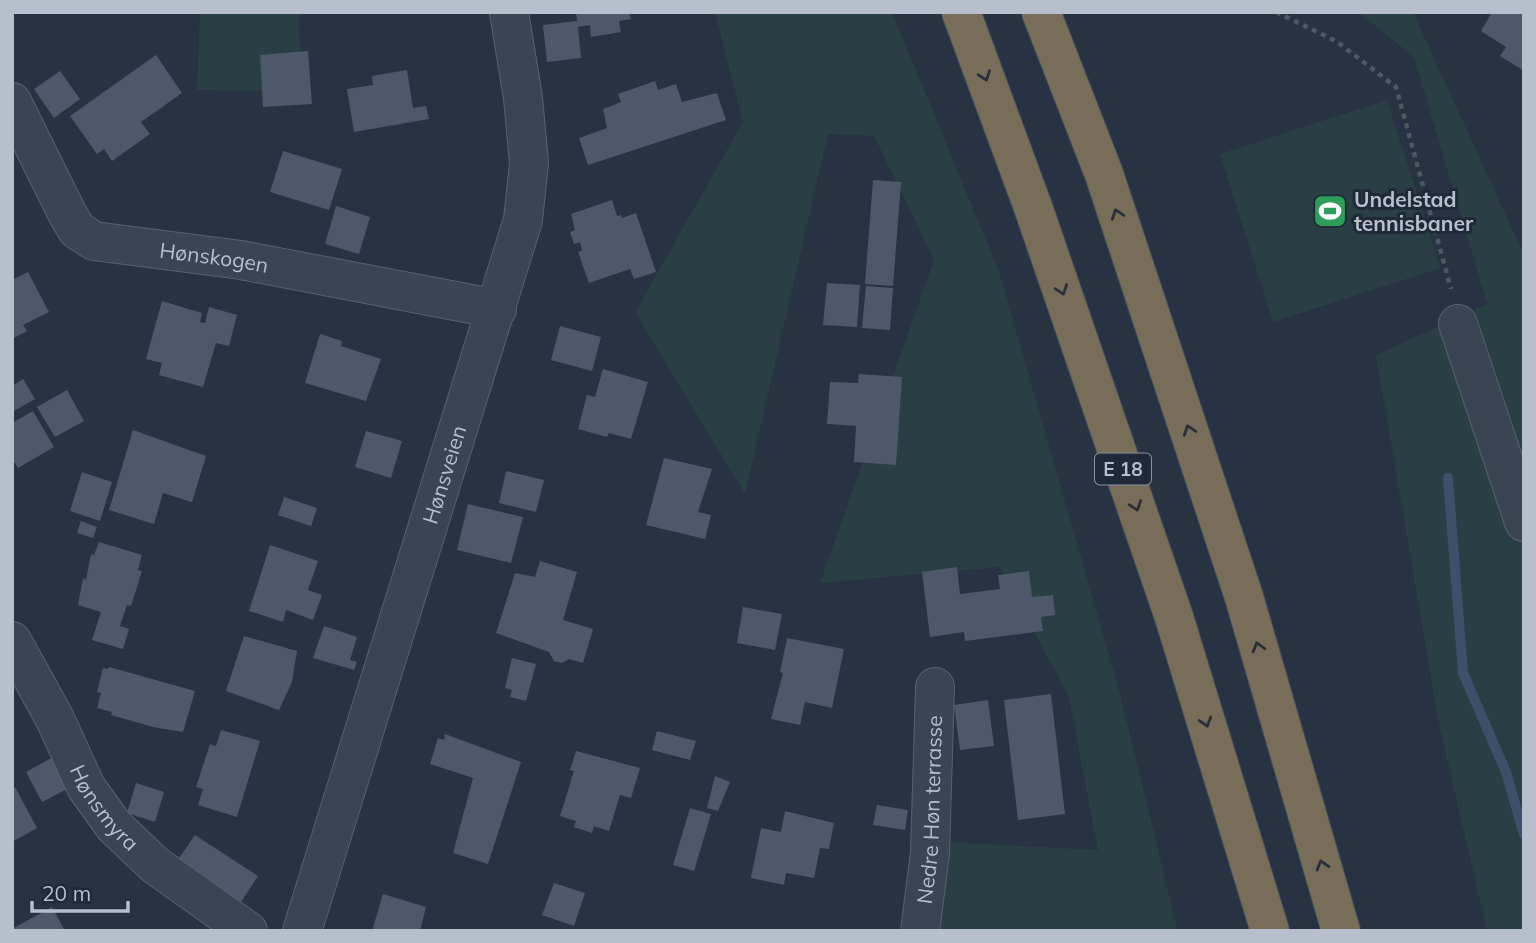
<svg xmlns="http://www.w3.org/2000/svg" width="1536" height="943" font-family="Mulish,sans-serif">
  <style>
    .green { fill: #293f43 }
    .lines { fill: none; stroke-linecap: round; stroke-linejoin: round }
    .stream { stroke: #3d4f6b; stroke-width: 10 }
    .building { fill: #4d596b }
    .minor-casing { stroke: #59626f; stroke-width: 40 }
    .highway-casing { stroke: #464f5c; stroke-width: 40 }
    .path { stroke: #475c60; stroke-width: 4.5; stroke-dasharray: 5 5; stroke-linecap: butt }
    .minor { stroke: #3b4452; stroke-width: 38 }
    .highway { stroke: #786d58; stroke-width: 38 }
    .oneway { stroke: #29303a }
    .labels { text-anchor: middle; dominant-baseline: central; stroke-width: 6; stroke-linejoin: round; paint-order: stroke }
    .shield { fill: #202937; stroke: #8a929f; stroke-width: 2 }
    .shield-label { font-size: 19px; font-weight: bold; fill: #b8bfcc }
    .poi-label { font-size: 21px; font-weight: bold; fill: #b8bfcc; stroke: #202937; text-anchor: start }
    .street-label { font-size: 21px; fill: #b8bfcc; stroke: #202937 }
  </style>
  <rect width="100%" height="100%" fill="#273242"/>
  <g class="green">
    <polygon points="200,12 298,12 303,92 197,90"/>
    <polygon points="715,12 892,12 999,271 1120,694 1178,931 929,931 943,842 1098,850 1069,698 1000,567 820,583 934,260 874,136 828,134 745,494 635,312 743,122"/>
    <polygon points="1358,12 1413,12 1524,255 1524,931 1487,931 1439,724 1376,355 1487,304 1414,57"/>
    <polygon points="1387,100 1441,268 1273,322 1220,154"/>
  </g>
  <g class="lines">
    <polyline class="stream" points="1448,478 1463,673 1506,772 1524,835"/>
  </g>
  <g class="building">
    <polygon points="576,12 629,12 631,19 619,21 621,32 591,37 590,25 578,27 581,58 547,62 543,25 577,21"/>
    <polygon points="1492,12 1524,12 1524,71 1500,56 1506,47 1481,31"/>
    <polygon points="308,51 312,104 263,107 260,55"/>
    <polygon points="156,55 182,93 141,122 150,134 112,161 104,149 97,154 70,116"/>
    <polygon points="407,70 413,108 426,106 429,119 354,132 347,89 373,85 372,76"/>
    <polygon points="60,71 80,99 54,118 34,89"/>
    <polygon points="655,81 658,90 676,84 682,102 717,93 726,120 588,165 579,138 607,128 603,109 621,102 618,94"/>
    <polygon points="283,151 342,169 329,210 270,192"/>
    <polygon points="873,180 901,182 893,286 865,284"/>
    <polygon points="612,200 617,216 621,215 622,218 636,213 656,272 634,279 630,269 589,283 578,252 582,250 580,242 574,244 570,232 575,230 571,214"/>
    <polygon points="336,206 370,217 359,254 325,244"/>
    <polygon points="28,272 49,312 23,325 27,331 12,339 12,280"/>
    <polygon points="827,283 860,285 857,327 823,325"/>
    <polygon points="866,286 893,288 890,330 862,328"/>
    <polygon points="162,301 202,313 200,322 205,323 209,307 237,315 229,346 216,343 203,387 159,375 162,363 146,359"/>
    <polygon points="560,326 601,337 592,371 551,360"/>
    <polygon points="320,334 342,341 341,346 381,359 366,401 305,383"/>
    <polygon points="603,369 648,382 631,439 609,433 607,437 578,429 587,395 595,397"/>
    <polygon points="859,374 902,377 896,465 854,462 856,426 827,424 830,382 858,383"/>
    <polygon points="23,379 35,399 12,412 12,386"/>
    <polygon points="67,390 84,421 55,437 37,407"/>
    <polygon points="33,411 54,447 18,468 15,463 12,464 12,423"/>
    <polygon points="133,430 206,456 192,502 163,493 154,524 109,510"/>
    <polygon points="366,431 402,441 391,478 355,467"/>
    <polygon points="664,458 712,469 698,512 711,515 705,539 646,525"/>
    <polygon points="506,471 544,480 536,512 499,503"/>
    <polygon points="82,472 112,482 100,521 70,511"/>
    <polygon points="284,497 317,508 311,526 278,515"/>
    <polygon points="468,504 523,517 511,563 457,550"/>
    <polygon points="81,521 97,527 93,538 77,533"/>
    <polygon points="99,542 142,555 138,570 142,571 131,606 127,605 120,626 129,629 123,649 92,640 101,612 78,605 83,578 86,580 91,554 94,555"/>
    <polygon points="270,545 318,561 308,590 322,595 313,620 286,610 283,622 249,611"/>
    <polygon points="540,561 577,572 563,620 593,629 583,663 569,659 562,663 554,661 549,652 496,633 515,573 535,577"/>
    <polygon points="957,567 960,594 1000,589 998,575 1029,571 1032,597 1053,595 1055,615 1041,617 1043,631 965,641 964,632 930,637 922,572"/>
    <polygon points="743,607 782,614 775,650 737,643"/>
    <polygon points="324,626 357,637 350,660 357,662 354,670 313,658"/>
    <polygon points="244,636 297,651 292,682 279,710 226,691"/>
    <polygon points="787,638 844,649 832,708 805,702 800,725 771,719 783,673 780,672"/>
    <polygon points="512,658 536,664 526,701 510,697 512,690 505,688"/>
    <polygon points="109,667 195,691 183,732 153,727 111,715 112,712 97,708 101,693 97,692 103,668 108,669"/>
    <polygon points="1051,694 1065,814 1018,820 1004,700"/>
    <polygon points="988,700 994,746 960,750 954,705"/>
    <polygon points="221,730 260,741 237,817 198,805 203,789 196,787 210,744 216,746"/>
    <polygon points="657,731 696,741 690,760 652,750"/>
    <polygon points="445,734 521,762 488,864 453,853 473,778 430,764 438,738 444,740"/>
    <polygon points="576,751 640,768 631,798 620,795 609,831 594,826 592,833 574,827 576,821 560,816 574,771 570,770"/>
    <polygon points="55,756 71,787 42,802 26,772"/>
    <polygon points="715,776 730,782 718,811 707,808"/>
    <polygon points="136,783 164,792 155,822 127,813"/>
    <polygon points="15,787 37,828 12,842 12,789"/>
    <polygon points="877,805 908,810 905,830 873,825"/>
    <polygon points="690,808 711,814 694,871 673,865"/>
    <polygon points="785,811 834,823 829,849 820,848 814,878 786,873 784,885 751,878 761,828 781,832"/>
    <polygon points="195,835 258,876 239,905 175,864"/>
    <polygon points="554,883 585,893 574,926 542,915"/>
    <polygon points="383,894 426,907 420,931 372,931"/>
    <polygon points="52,907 65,931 12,931 12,929"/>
  </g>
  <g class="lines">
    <g class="minor-casing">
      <g id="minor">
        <path id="s1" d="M12 102 67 213 77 230 94 241 241 260 497 309"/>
        <polyline points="1458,324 1524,522"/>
        <path id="s2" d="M12 641 55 719 86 787 114 826 155 865 248 931"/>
        <path id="s3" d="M302 931 523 220 529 163 523 98 509 12"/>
        <path id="s4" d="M920 931 930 853 935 687"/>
      </g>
    </g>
    <g class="highway-casing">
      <g id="highway">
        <polyline points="961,12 1033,207 1174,617 1270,931"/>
        <polyline points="1041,12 1104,174 1244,597 1341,931"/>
      </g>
    </g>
    <polyline class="path" points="1276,12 1336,41 1396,87 1451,289"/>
    <use href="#minor" class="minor"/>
    <use href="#highway" class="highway"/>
  </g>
  <defs><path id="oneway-chevron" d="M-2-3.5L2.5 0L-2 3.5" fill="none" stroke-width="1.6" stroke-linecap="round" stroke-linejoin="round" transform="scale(1.75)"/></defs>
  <g class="oneway">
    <use href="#oneway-chevron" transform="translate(985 76) rotate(70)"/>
    <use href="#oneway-chevron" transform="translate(1117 214) rotate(-108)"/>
    <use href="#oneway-chevron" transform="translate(1062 290) rotate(71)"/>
    <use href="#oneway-chevron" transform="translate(1189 430) rotate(-108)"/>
    <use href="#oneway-chevron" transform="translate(1136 506) rotate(71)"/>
    <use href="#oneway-chevron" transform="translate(1258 647) rotate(-106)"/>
    <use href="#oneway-chevron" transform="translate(1206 722) rotate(73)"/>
    <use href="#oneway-chevron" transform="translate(1322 865) rotate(-106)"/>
  </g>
  <defs>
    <g id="stadium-square" transform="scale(1.75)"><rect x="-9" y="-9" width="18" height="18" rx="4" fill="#2e9e5b" stroke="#202937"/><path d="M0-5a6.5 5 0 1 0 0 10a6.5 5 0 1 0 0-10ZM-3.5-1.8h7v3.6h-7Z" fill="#fff"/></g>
  </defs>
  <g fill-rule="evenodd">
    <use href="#stadium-square" x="1330" y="211"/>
  </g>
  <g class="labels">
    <rect class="shield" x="1095" y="453.5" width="56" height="31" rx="5"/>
    <g class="shield-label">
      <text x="1123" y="469">E 18</text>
    </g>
    <g class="poi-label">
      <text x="1354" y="199">Undelstad<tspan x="1354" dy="24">tennisbaner</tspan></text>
    </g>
    <g class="street-label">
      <text stroke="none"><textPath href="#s1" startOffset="285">Hønskogen</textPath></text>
      <text stroke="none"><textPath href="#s3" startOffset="478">Hønsveien</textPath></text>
      <text stroke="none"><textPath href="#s2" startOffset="191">Hønsmyra</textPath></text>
      <text stroke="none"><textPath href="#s4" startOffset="122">Nedre Høn terrasse</textPath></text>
    </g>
  </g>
  <rect width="1536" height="943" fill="none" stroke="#b8bfcc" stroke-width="28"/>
  <path d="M32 901v10h96v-10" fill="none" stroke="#b8bfcc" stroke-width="3.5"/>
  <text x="42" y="901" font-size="21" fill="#b8bfcc" stroke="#202937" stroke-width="5" paint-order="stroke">20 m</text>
</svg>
